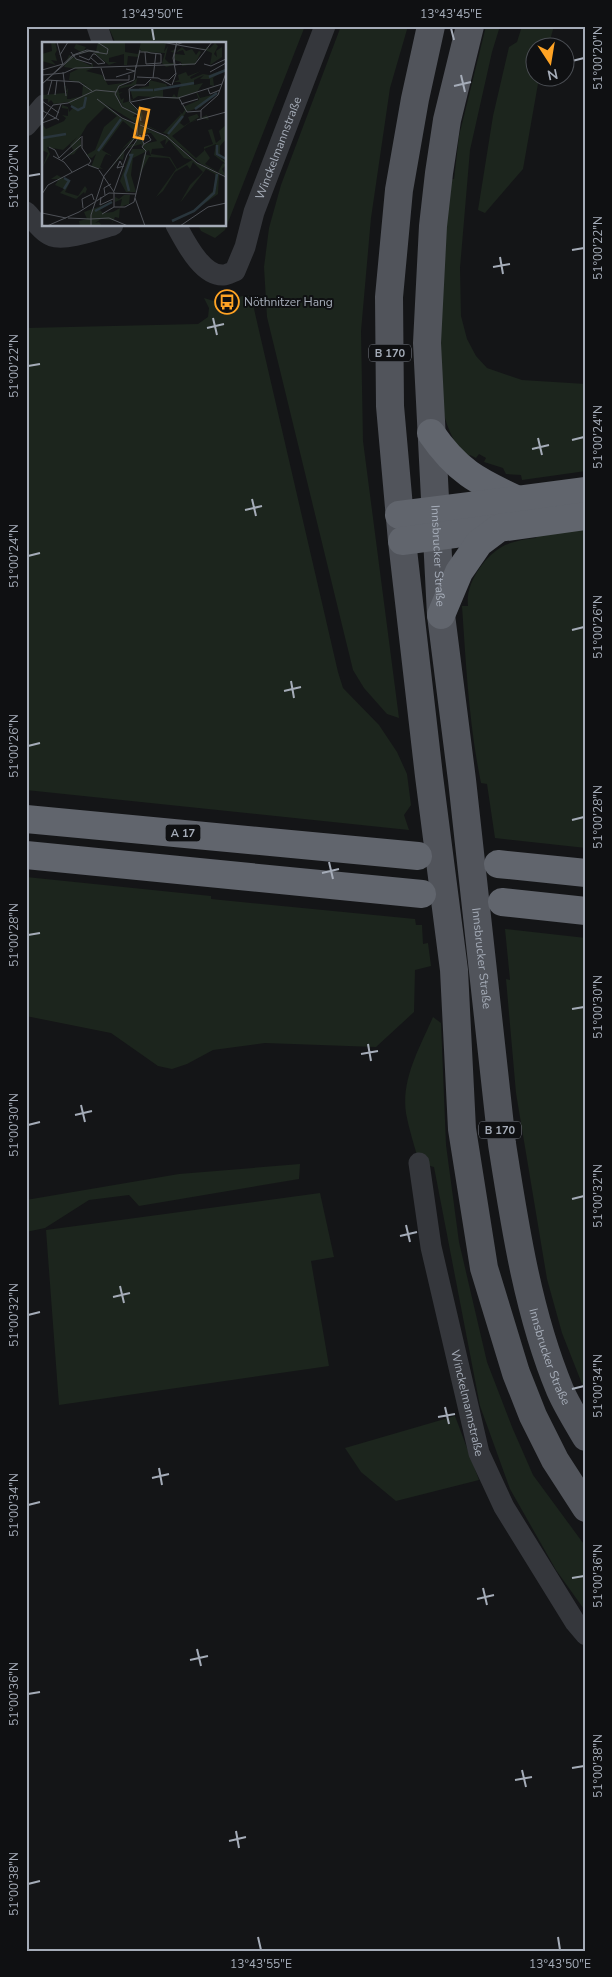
<svg xmlns="http://www.w3.org/2000/svg" width="612" height="1977" font-family="'Nunito Sans',sans-serif">
  <style>
    .green { fill: #1c251d }
    .lines { fill: none; stroke-linecap: round; stroke-linejoin: round }
    .street { stroke: #35373c; stroke-width: 21 }
    .primary { stroke: #51545b; stroke-width: 28 }
    .highway { stroke: #61656d; stroke-width: 28 }
    .ticks { fill: none; stroke: #a5acb8; stroke-width: 2 }
    .labels { text-anchor: middle; dominant-baseline: central; stroke-width: 4; stroke-linejoin: round; paint-order: stroke }
    .shield { fill: #0f1012; stroke: #787d86; stroke-width: 1 }
    .shield-label { font-size: 11px; font-weight: bold; fill: #a5acb8 }
    .street-label { font-size: 12px; fill: #a5acb8; stroke: #0f1012 }
    .poi-label { font-size: 12px; fill: #a5acb8; stroke: #0f1012; text-anchor: start }
    .inset-river { fill: none; stroke: #29353c; stroke-width: 2.5 }
    .inset-road { fill: none; stroke: #4e5157; stroke-width: 1 }
    .view { fill: #ffa324; fill-opacity: 0.15; stroke: #ffa324; stroke-width: 2.5 }
    .inset-edge { fill: none; stroke: #a5acb8; stroke-width: 2.5 }
    .neatline { fill: none; stroke: #a5acb8; stroke-width: 2 }
    .ticks-label { font-size: 12px; text-anchor: middle; fill: #a5acb8 }
  </style>
  <rect width="100%" height="100%" fill="#141517"/>
  <g class="green">
    <polygon points="108,26 305,26 225,230 215,238 201,231 198,225 225,225 225,44 116,44"/>
    <polygon points="341,26 408,26 390,88 371,218 361,331 363,441 399,718 387,714 364,688 353,670 267,317 264,267 269,228 281,185"/>
    <path d="M486 26H500L492 52 470 150 460 268 461 316 467 339 476 356 487 368 522 380 586 384V471L522 480 521 475 506 474 503 468 484 462 486 458 479 454 476 458 470 455 468 458C427 419 438 334 441 283 443 249 445 214 447 180L454 179 459 136Z"/>
    <polygon points="522,26 554,26 548,47 534,48 534,78 539,78 523,169 485,213 478,210 493,116 509,47 517,42"/>
    <polygon points="243,296 251,296 338,672 343,688 379,725 397,752 407,774 411,805 404,815 409,830 26,790 26,328 198,324 208,317 209,308 204,298 217,302"/>
    <path d="M586 528V848L495 838 487 784 481 783C469 725 466 665 462 606H468C465 583 485 555 505 545 515 541 525 539 536 538L537 533Z"/>
    <polygon points="26,877 211,896 211,899 415,919 416,925 422,925 423,944 428,943 431,966 415,970 414,1012 376,1047 265,1043 213,1050 187,1064 172,1069 158,1066 111,1033 26,1016"/>
    <polygon points="505,929 586,938 586,1394 562,1333 547,1279 516,1093 506,979 510,980"/>
    <path d="M433 1017 441 1023 446 1145 459 1242 487 1362 512 1427 533 1475 586 1547V1612L556 1570 510 1489 480 1406 434 1167 419 1163C415 1147 409 1130 406 1113 401 1079 420 1047 433 1017Z"/>
    <polygon points="300,1164 299,1179 139,1206 129,1195 89,1200 45,1228 26,1232 26,1200 179,1174"/>
    <polygon points="320,1193 334,1257 311,1261 329,1366 59,1405 46,1230"/>
    <polygon points="455,1416 479,1480 396,1501 361,1472 345,1448"/>
  </g>
  <g class="lines">
    <g class="street">
      <polyline points="97,26 103,44"/>
      <polyline points="26,126 44,105"/>
      <path d="M26 212C33 219 42 232 52 236 66 241 98 229 113 225"/>
      <path id="s1" d="M176 225C185 241 202 277 224 275 227 275 232 272 235 271L245 247 254 212 325 26"/>
      <path id="s2" d="M419 1163 431 1247 479 1453 504 1507 575 1622 586 1635"/>
    </g>
    <g class="primary">
      <polyline points="431,26 415,99 399,190 389,297 390,406 402,541 429,776 454,970 462,1129 484,1268 516,1373 533,1416 555,1460 586,1508"/>
      <path id="s3" d="M470 26 447 120 439 173 433 226 427 343 441 615 462 780 502 1144C515 1227 528 1313 560 1390 567 1406 577 1422 586 1437"/>
    </g>
    <g class="highway">
      <path d="M431 433C457 471 477 481 518 500"/>
      <polyline points="399,515 586,491"/>
      <polyline points="402,541 499,528"/>
      <polyline points="441,615 459,572 479,543 499,528 586,516"/>
      <polyline points="26,819 418,856"/>
      <polyline points="26,855 422,894"/>
      <polyline points="498,864 586,873"/>
      <polyline points="502,902 586,911"/>
    </g>
  </g>
  <path class="ticks" d="M152 28 154 40M451 28 454 40M572 61 584 58M461 75 465 92M454 86 471 82M28 176 40 174M572 250 584 248M500 257 503 274M493 267 510 264M213 318 217 335M207 328 224 324M28 366 40 364M538 438 542 455M572 440 584 437M532 449 549 445M252 499 256 516M245 510 262 506M28 556 40 553M572 630 584 627M291 681 294 698M284 691 301 687M28 746 40 743M572 820 584 817M329 862 333 879M322 873 339 869M28 935 40 933M572 1009 584 1007M368 1044 371 1061M361 1054 378 1051M81 1105 85 1122M75 1115 92 1111M28 1125 40 1122M572 1199 584 1196M406 1225 410 1242M400 1236 417 1232M120 1286 124 1303M113 1297 130 1293M28 1315 40 1312M572 1389 584 1386M445 1407 449 1424M438 1417 455 1414M159 1468 162 1485M152 1478 169 1474M28 1505 40 1502M572 1578 584 1576M483 1588 487 1605M477 1599 494 1595M197 1649 201 1666M190 1660 208 1656M28 1694 40 1692M572 1768 584 1766M522 1770 526 1787M515 1780 532 1777M236 1831 239 1848M229 1841 246 1837M28 1884 40 1881M258 1937 261 1950M558 1937 560 1950"/>
  <defs>
    <g id="bus-ring" transform="scale(1.25)"><circle r="9.5" fill="#0f1012" stroke="#ffa324" stroke-width="1.5"/><path d="M-5-6H5V4H4V6H2V4H-2V6H-4V4H-5ZM-3.5-4V0h7V-4ZM-3.5 1.2v1.5H-2V1.2ZM2 1.2v1.5H3.5V1.2Z" fill="#ffa324"/></g>
  </defs>
  <g fill-rule="evenodd">
    <use href="#bus-ring" x="227" y="302"/>
  </g>
  <g class="labels">
    <g class="shield">
      <rect x="369" y="344.5" width="42" height="17" rx="4"/>
      <rect x="165.5" y="824.5" width="35" height="17" rx="4"/>
      <rect x="479" y="1121.5" width="42" height="17" rx="4"/>
    </g>
    <g class="shield-label">
      <text x="390" y="353">B 170</text>
      <text x="183" y="833">A 17</text>
      <text x="500" y="1130">B 170</text>
    </g>
    <g class="street-label">
      <text stroke="none"><textPath href="#s1" startOffset="215">Winckelmannstraße</textPath></text>
      <text stroke="none"><textPath href="#s3" startOffset="534">Innsbrucker Straße</textPath></text>
      <text stroke="none"><textPath href="#s3" startOffset="939">Innsbrucker Straße</textPath></text>
      <text stroke="none"><textPath href="#s3" startOffset="1344">Innsbrucker Straße</textPath></text>
      <text stroke="none"><textPath href="#s2" startOffset="245">Winckelmannstraße</textPath></text>
    </g>
    <g class="poi-label">
      <text x="244" y="302">Nöthnitzer Hang</text>
    </g>
  </g>
  <g transform="translate(42 42)">
    <rect width="184" height="184" fill="#141517"/>
    <path d="M9 0H13L15 8 13 12 15 19 9 18 14 23 0 19V12L10 9ZM56 0H83V10L96 12 99 0 124 1 122 10 126 4 123 17 127 21H132V11L128 9 133 8 134 4 135 3 133 12 143 13 141 8 134 10 140 5 144 9 150 7 154 13 157 9 159 10 153 22 140 24 139 20 133 18V21L131 23 124 25 120 21 123 11 99 10V6L95 22 96 15 86 14 85 23H82V12L67 16V20H75L67 23 50 9 33 13 39 10 32 6 34 2 44 5 41 10 47 8 54 9ZM173 1 176 4 172 12 175 15 174 9 180 5V15L168 23 170 11 156 5 164 7 165 4 167 7ZM27 13 49 24 51 21V26L44 29 60 33 66 43 88 40 77 44 74 48 79 44 89 42 95 36 94 43 76 47 77 51 81 50 77 52 79 58 82 56 81 61 88 59 86 51 88 58 91 57 88 47 97 49V46L107 44V38L124 42 126 46H121V55H130L132 52 135 56 137 46 140 44 138 40H131L137 38 136 33 144 30 146 34 159 29 148 35 149 37 161 32 167 33 181 28 171 36 172 44 168 43V37H158L162 33 152 38V43L161 41 155 50 158 56 170 53 159 65 144 70 138 81 142 84 148 80 146 75 155 72 157 75 149 80 165 73 167 78 160 76 147 81 130 94 154 116 162 109V105L171 102 166 88 170 87 174 101 179 97 177 89 184 83V97L178 104V112L184 117 173 112 183 119 184 122 172 113 174 102 162 107 168 116 163 122 176 130 181 121 184 123 180 127 184 134 159 122 126 95 152 119 184 136 177 133 176 152 149 171 174 146 173 132 164 127 138 161 148 143 161 130 151 120 148 127 145 123 133 130 121 149 114 155 134 127 127 116 107 115 97 134 102 112 109 114 107 108 91 116 89 133 94 150H84L78 139 90 107H102L99 102 83 107 81 118 77 117 66 130 81 108 90 102H93L98 84 123 94 127 93 98 82 96 71 81 65 73 50 80 65 95 71 91 75 97 74 96 82 63 62 81 77 96 83 95 93 91 99 79 108 95 91 81 79 60 108 70 114 64 112 62 115 58 125 61 127 49 125 54 112 50 116 46 115 44 113 53 108 62 85 75 74 63 65 45 83 38 95 40 107 38 104 32 112 25 114 32 109 28 103 35 95 21 108 5 105 8 112 0 126 6 111 0 108V82L4 87 22 79 24 76 20 73 26 74V67L20 66V63L26 65 27 70 31 66 26 60 12 62 9 58 6 61V57H0V53L23 51V54L25 50H23L22 44H24V49L26 46 25 57H28L40 54 41 42 46 43 27 38 28 31 36 27 22 25ZM154 50 157 58 141 65 137 56ZM96 54 137 57 143 68 140 72 136 68 139 72 121 91 98 80 101 75 97 61V69L87 60ZM109 91 115 99 102 102 98 92ZM124 97 123 103 127 98 142 116 150 118 135 127 128 115 109 112 110 107 122 106 118 100ZM15 133 28 140 23 150 36 154 43 144 45 147 43 152 42 150 34 157 18 151 22 147 13 143 17 137H9ZM82 153H88L87 162 78 165 77 176 73 175 69 184 71 178 59 177 53 181 57 180 60 184H38L37 179 45 177 42 170 70 160 58 168 61 171 71 170 78 166 80 157 73 160V155L77 157Z" fill="#1c251d" fill-rule="evenodd"/>
    <path class="inset-river" d="M167 35 184 28M88 48H111M112 48 152 41M29 64 36 68 42 65 44 55M153 67 175 51M126 92 141 74M0 96 24 92M175 103V112L184 117M56 109 79 77M22 136 27 139 22 147M87 149 83 133 90 113H87M53 169 70 160M130 179 152 169 172 151 175 132"/>
    <path class="inset-road" d="M15 0 21 23M119 0 164 8M29 10 34 17 50 22M98 10H105L109 11 119 12V21L104 22 103 10M18 13 26 0M37 14 47 18 51 12H53L63 21 56 22 49 16M139 22 133 23 132 15 134 3 142 0M153 22 170 0M162 22 169 24 184 17M59 26 63 38H87V33M94 26 98 8M0 28 21 22M21 30 24 54M168 30 184 21M0 33 22 31 33 26 153 22M74 35 93 29 84 27M95 35 116 36 129 43M111 36 114 11M5 38 37 40 50 49M120 38H127L134 31M0 42 31 13 45 8 57 10M0 42 33 13 47 9 65 12 66 7 55 0M94 43 87 47 88 60 96 68 99 79M94 43H103L109 37M130 43 134 32 131 16 135 0M166 47 168 52 178 48M6 53 10 38M13 53 15 38M137 56 145 70 159 69M0 57 1 69 17 78M55 57 80 76 96 83M0 59 17 71M89 60 114 55 136 56 180 42M139 62 156 57M159 76V68L176 53 184 31M155 78 184 70M0 79 11 63 26 61 54 48 74 50M0 81 14 76 19 62M98 83 124 94 155 121 184 135M40 94V106L49 119 46 123 57 127M100 94 106 93 109 98 102 102M7 105 13 108 17 116M11 114 22 120 30 130M17 116 39 95M20 118 39 103M80 123 78 119 75 126 82 124M57 128 72 150V165L60 172M72 149 85 113 98 93 102 102M0 152 6 143 46 122M63 153 62 146 69 142M59 155 58 163 71 157M93 156 103 184M72 165H83L92 160 104 109 100 105 102 102M41 166 40 157 50 152 52 158M0 171 24 176M26 176 48 177M48 177 67 176 86 184M5 184 37 170 67 151 94 152M49 184V173L62 134 95 93 96 73 80 65 73 52 77 44 92 38 94 23M138 184 166 165 184 161"/>
    <path class="view" d="M98 66 107 68 101 97 92 95Z"/>
    <rect width="184" height="184" class="inset-edge"/>
  </g>
  <rect width="612" height="1977" fill="none" stroke="#0f1012" stroke-width="55"/>
  <g transform="translate(550 62) rotate(168)"><circle r="24" fill="#0f1012" stroke="#4b4e54"/>
  <path d="M0-4L9 19L0 12L-9 19Z" fill="#ffa324"/>
  <text y="-8" font-size="14" font-weight="bold" text-anchor="middle" fill="#a5acb8">N</text>
  </g>
  <rect x="28" y="28" width="556" height="1922" class="neatline"/>
  <g class="ticks-label">
    <text x="152" y="18">13°43'50"E</text>
    <text x="451" y="18">13°43'45"E</text>
    <text transform="translate(598 58) rotate(-90)" y="4">51°00'20"N</text>
    <text transform="translate(14 176) rotate(-90)" y="4">51°00'20"N</text>
    <text transform="translate(598 248) rotate(-90)" y="4">51°00'22"N</text>
    <text transform="translate(14 366) rotate(-90)" y="4">51°00'22"N</text>
    <text transform="translate(598 437) rotate(-90)" y="4">51°00'24"N</text>
    <text transform="translate(14 556) rotate(-90)" y="4">51°00'24"N</text>
    <text transform="translate(598 627) rotate(-90)" y="4">51°00'26"N</text>
    <text transform="translate(14 746) rotate(-90)" y="4">51°00'26"N</text>
    <text transform="translate(598 817) rotate(-90)" y="4">51°00'28"N</text>
    <text transform="translate(14 935) rotate(-90)" y="4">51°00'28"N</text>
    <text transform="translate(598 1007) rotate(-90)" y="4">51°00'30"N</text>
    <text transform="translate(14 1125) rotate(-90)" y="4">51°00'30"N</text>
    <text transform="translate(598 1196) rotate(-90)" y="4">51°00'32"N</text>
    <text transform="translate(14 1315) rotate(-90)" y="4">51°00'32"N</text>
    <text transform="translate(598 1386) rotate(-90)" y="4">51°00'34"N</text>
    <text transform="translate(14 1505) rotate(-90)" y="4">51°00'34"N</text>
    <text transform="translate(598 1576) rotate(-90)" y="4">51°00'36"N</text>
    <text transform="translate(14 1694) rotate(-90)" y="4">51°00'36"N</text>
    <text transform="translate(598 1766) rotate(-90)" y="4">51°00'38"N</text>
    <text transform="translate(14 1884) rotate(-90)" y="4">51°00'38"N</text>
    <text x="261" y="1968">13°43'55"E</text>
    <text x="560" y="1968">13°43'50"E</text>
  </g>
</svg>
